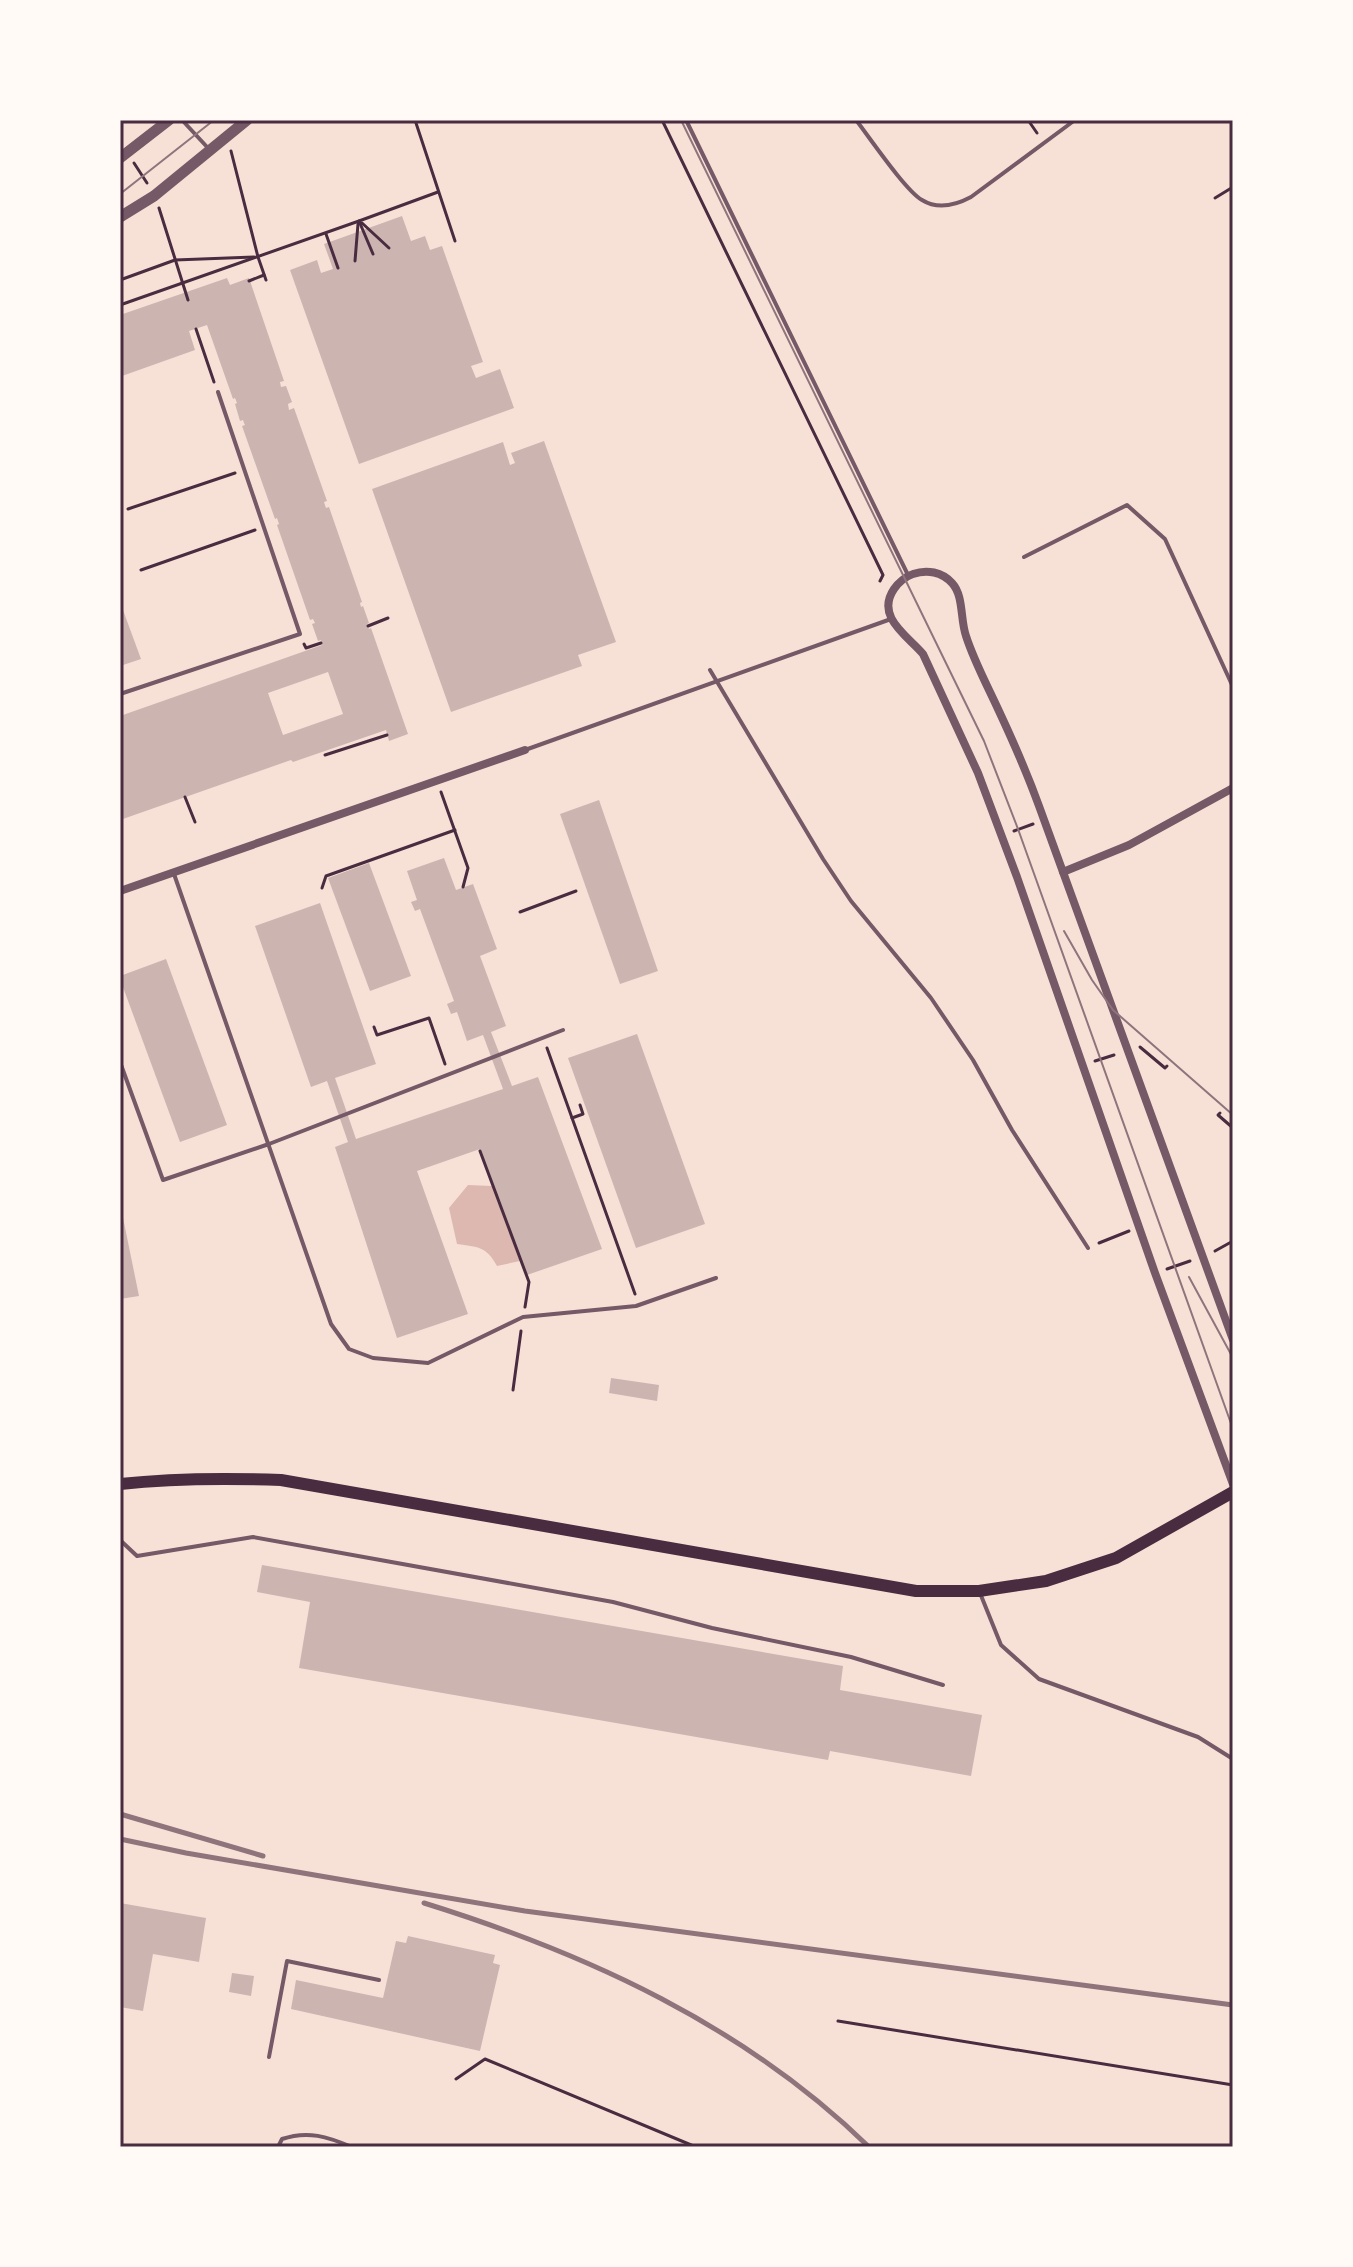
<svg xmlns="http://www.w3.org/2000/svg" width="1353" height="2267" font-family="'Golos Text',sans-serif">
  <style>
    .water { fill: #dcb8b0 }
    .building { fill: #ccb4b1; fill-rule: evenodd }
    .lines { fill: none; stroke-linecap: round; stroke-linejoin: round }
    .path { stroke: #4a2c40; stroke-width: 3 }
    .service { stroke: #755966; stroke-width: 4 }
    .minor { stroke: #755966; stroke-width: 8 }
    .tertiary { stroke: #755966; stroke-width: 11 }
    .secondary { stroke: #4a2c40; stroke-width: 12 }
    .tram { stroke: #8f747c; stroke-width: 2 }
    .rail { stroke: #8f747c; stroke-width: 5 }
    .neatline { fill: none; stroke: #4a2c40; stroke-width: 3 }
  </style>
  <rect width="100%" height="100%" fill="#f7e1d7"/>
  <path class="water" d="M468 1185 492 1186 520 1261 497 1266C486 1246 478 1247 457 1244L449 1208Z"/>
  <g class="building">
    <polygon points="402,216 411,241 425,236 430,250 442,246 483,362 471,366 476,378 500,369 514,408 359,464 290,270 317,260 321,273 333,269 324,244"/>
    <path d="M227 278 230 285 249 278 284 381 280 382 281 387 286 386 292 402 288 404 289 410 294 408 327 501 324 502 326 508 329 507 362 602 360 603 361 607 363 606 369 623 367 624 369 629 371 628 408 734 389 741 386 730 293 762 291 760 120 820V716L322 645 321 640 318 641 312 624 315 623 313 619 310 620 277 525 279 524 277 518 275 519 242 426 245 425 244 423 243 420 240 421 235 404 237 403 235 398 233 399 207 325 189 331 195 350 122 376 120 370V315ZM328 672 343 714 283 735 268 693Z"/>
    <polygon points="544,441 616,642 578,655 582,666 451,712 372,489 503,442 510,465 515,463 511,453"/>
    <polygon points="120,602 141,659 120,666"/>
    <polygon points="599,800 658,971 620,984 560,814"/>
    <polygon points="444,858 456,890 473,884 497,949 480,956 506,1026 491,1032 512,1086 538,1077 602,1249 527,1275 480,1149 417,1171 468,1314 397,1338 335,1147 348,1142 327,1081 311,1087 255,926 320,903 376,1064 335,1078 356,1139 503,1089 483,1035 467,1041 457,1012 451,1014 447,1004 454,1001 420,909 415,911 411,902 417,900 407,871"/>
    <polygon points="369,863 411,976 370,991 328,878"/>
    <polygon points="166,959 227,1125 180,1142 120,979 120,976"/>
    <polygon points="637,1034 705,1224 636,1248 568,1058"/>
    <polygon points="120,1203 139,1296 120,1299"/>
    <polygon points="611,1378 659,1385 657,1401 609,1393"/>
    <polygon points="262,1565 843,1666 840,1690 982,1715 971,1776 830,1751 828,1760 299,1668 310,1602 257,1592"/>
    <polygon points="120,1903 206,1918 199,1962 153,1954 143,2011 120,2007"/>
    <polygon points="408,1936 495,1955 493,1963 500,1965 480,2051 291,2009 296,1980 383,1998 396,1941 406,1943"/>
    <polygon points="232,1973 254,1976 251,1996 229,1992"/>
  </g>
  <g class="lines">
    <g class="path">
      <polyline points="415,120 455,241"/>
      <polyline points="662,120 883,575 880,581"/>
      <polyline points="1028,120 1037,133"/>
      <polyline points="231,151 258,257 266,280"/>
      <polyline points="134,163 147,183"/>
      <polyline points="1215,198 1233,187"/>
      <polyline points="159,208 188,300"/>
      <polyline points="359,221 438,192"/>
      <polyline points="362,223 389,248"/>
      <polyline points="326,234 338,268"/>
      <polyline points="355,261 358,224"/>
      <polyline points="120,280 175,260 254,257"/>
      <polyline points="249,281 264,275"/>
      <polyline points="120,305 359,221 373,254"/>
      <polyline points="196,329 214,382"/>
      <polyline points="128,509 235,473"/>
      <polyline points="141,570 255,530"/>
      <polyline points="368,626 388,618"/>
      <polyline points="304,644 306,648 321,643"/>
      <polyline points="325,755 387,735"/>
      <polyline points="441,792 468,868 463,887"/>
      <polyline points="185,797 195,822"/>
      <polyline points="1014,831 1033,824"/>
      <polyline points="322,888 326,876 455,830"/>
      <polyline points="520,912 576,891"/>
      <polyline points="374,1027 377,1035 429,1018 445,1064"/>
      <polyline points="1140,1047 1165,1068 1167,1066"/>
      <polyline points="547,1048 635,1294"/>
      <polyline points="1095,1061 1114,1055"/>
      <polyline points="1220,1113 1218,1115 1233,1128"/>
      <polyline points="572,1118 583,1114 580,1105"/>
      <polyline points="480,1151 529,1282 525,1307"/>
      <polyline points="1099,1243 1129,1231"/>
      <polyline points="1215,1251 1233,1241"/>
      <polyline points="1167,1269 1190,1261"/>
      <polyline points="513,1390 521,1331"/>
      <polyline points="838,2021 1233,2085"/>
      <polyline points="456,2079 485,2059 696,2147"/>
    </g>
    <g class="service">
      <polyline points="182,120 208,148"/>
      <polyline points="686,120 908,575"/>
      <path d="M856 120C870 138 905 190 922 200 938 210 956 205 971 197L1075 120"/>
      <polyline points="1024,557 1127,505 1165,539 1233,687"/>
      <polyline points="710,670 823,859 851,901 931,998 973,1060 1012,1130 1088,1248"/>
      <polyline points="120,694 300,634 218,392"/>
      <polyline points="525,750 891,619"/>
      <polyline points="174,874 331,1324 349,1349 373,1358 428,1363 523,1317 636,1306 716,1278"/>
      <polyline points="120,1062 163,1180 269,1144 563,1030"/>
      <polyline points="120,1540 137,1556 253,1537 613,1602 712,1628 851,1657 943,1685"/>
      <polyline points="980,1593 1001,1645 1039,1679 1198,1737 1233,1759"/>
      <polyline points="269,2057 287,1961 379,1980"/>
      <path d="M278 2147 282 2139C308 2130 328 2137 352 2147"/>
    </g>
    <g class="minor">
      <polyline points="1063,872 1129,845 1233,788"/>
      <polyline points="120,891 525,750"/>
      <path d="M1233 1340 1039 806C1027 773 1013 741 998 709 987 685 974 661 966 636 960 619 964 596 952 583 942 572 927 569 913 574 906 576 898 583 894 589 875 617 908 636 923 654L978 773 1017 877 1155 1273 1233 1484"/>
    </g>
    <g class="tertiary">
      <polyline points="120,158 169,120"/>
      <polyline points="120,217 154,196 247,120"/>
    </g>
    <path class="secondary" d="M120 1484C174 1478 227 1478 281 1480L916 1591H979L1046 1581 1116 1558 1233 1492"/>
    <g class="tram">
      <polyline points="681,120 984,741 1018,829 1233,1429"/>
      <polyline points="120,194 214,120"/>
      <polyline points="1064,931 1092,980 1113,1010 1233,1115"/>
      <polyline points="1189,1277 1233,1358"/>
    </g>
    <g class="rail">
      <polyline points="120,1814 263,1856"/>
      <polyline points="120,1839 186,1853 525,1911 1233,2005"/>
      <path d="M424 1903C588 1954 745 2026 869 2147"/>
    </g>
  </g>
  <rect width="1353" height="2267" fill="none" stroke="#fffaf5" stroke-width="244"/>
  <rect x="122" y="122" width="1109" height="2023" class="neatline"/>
</svg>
